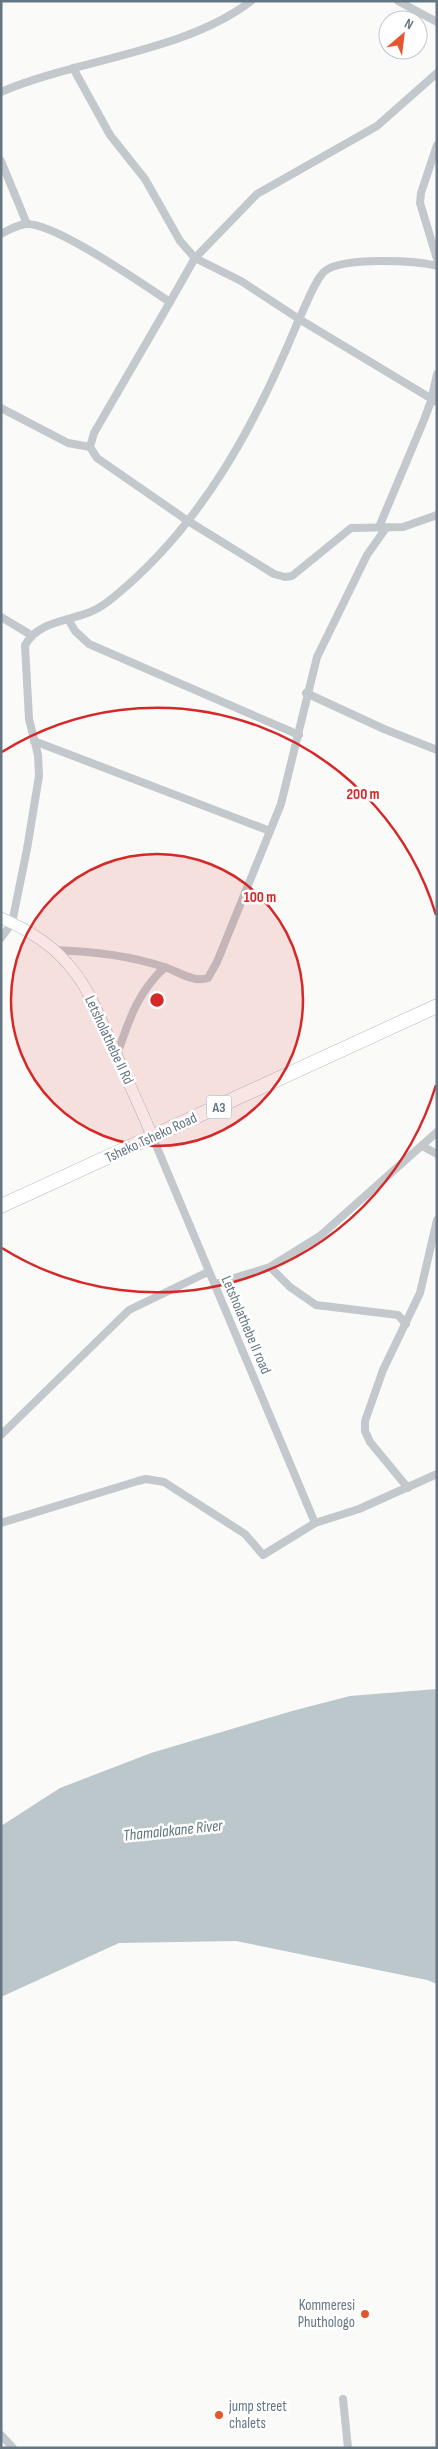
<svg xmlns="http://www.w3.org/2000/svg" width="438" height="2449" font-family="'Sofia Sans Condensed',sans-serif">
  <style>
    .water { fill: #bbc7cb }
    .lines { fill: none; stroke-linecap: round; stroke-linejoin: round }
    .secondary-casing { stroke: #b3babf; stroke-width: 12 }
    .highway-casing { stroke: #b4b9bd; stroke-width: 15 }
    .street { stroke: #c3c8cc; stroke-width: 8 }
    .secondary { stroke: #fff; stroke-width: 11 }
    .highway { stroke: #fff; stroke-width: 14 }
    .ring { fill: none; stroke: #d62828; stroke-width: 2.5 }
    .poi-dot { fill: #e4572e; stroke: #fff; stroke-width: 2 }
    .labels { text-anchor: middle; dominant-baseline: central; stroke-width: 5; stroke-linejoin: round; paint-order: stroke }
    .shield { fill: #fff; stroke: #939fa8; stroke-width: 1 }
    .shield-label { font-size: 14px; font-weight: bold; fill: #657683 }
    .street-label { font-size: 15px; fill: #657683; stroke: #fff }
    .poi-label { font-size: 15px; fill: #657683; stroke: #fff; text-anchor: end }
    .water-label { font-size: 16px; font-style: italic; fill: #60757c; stroke: #fff }
    .centre { fill: #d62828; stroke: #fff; stroke-width: 2.5 }
    .ring-label { font-size: 15px; text-anchor: middle; font-weight: bold; fill: #d62828; stroke: #fff; stroke-width: 5; stroke-linejoin: round; paint-order: stroke }
  </style>
  <rect width="100%" height="100%" fill="#fafaf8"/>
  <polygon class="water" points="437,1689 437,1984 427,1980 236,1941 119,1943 1,1997 1,1826 60,1788 151,1753 292,1711 350,1696"/>
  <g class="lines">
    <g class="secondary-casing">
      <path id="secondary" d="M1 918C26 929 50 943 67 963 89 987 100 1018 113 1047 126 1077 140 1107 153 1138"/>
    </g>
    <g class="highway-casing">
      <polyline id="highway" points="1,1206 437,1006"/>
    </g>
    <g class="street">
      <polyline points="398,1 437,22"/>
      <polyline points="73,68 110,135 145,179 180,241 195,258 257,194 377,126 437,73"/>
      <path d="M1 92C78 59 185 52 251 1"/>
      <polyline points="437,145 421,193 420,203 437,259"/>
      <polyline points="1,161 27,224"/>
      <path d="M1 234C8 230 18 225 26 224 56 223 142 284 170 302L94 433 90 447 97 458 188 521 274 574 285 577 292 576 351 528 403 527 437 515"/>
      <path d="M437 266C416 260 342 257 325 271 315 279 306 306 299 319L437 402"/>
      <polyline points="1,408 68,443 90,447"/>
      <polyline points="379,527 424,420 431,401 437,374"/>
      <polyline points="1,617 31,635"/>
      <polyline points="68,619 75,631 89,644 299,735"/>
      <polyline points="306,693 384,729 437,750"/>
      <polyline points="34,741 270,831"/>
      <path d="M1 938 12 923 27 849 39 776 38 755 29 719 25 645C39 621 66 622 90 612 98 609 108 602 115 596 203 524 257 422 299 319L241 281 195 258 170 302"/>
      <path d="M53 950C91 951 128 955 164 967 178 971 193 983 208 978L217 962 281 804 317 657 367 555 386 528"/>
      <path d="M117 1055C129 1020 137 993 165 967"/>
      <polyline points="153,1138 315,1523"/>
      <polyline points="422,1146 437,1154"/>
      <polyline points="270,1267 290,1287 316,1305 398,1315 406,1324"/>
      <polyline points="215,1284 270,1267 320,1236 437,1132"/>
      <polyline points="1,1435 129,1310 208,1272"/>
      <polyline points="408,1488 370,1442 365,1431 365,1421 383,1370 420,1293 437,1220"/>
      <polyline points="1,1523 138,1481 146,1479 164,1482 245,1534 263,1555 315,1523 359,1509 437,1474"/>
      <polyline points="343,2399 348,2448"/>
      <polyline points="1,2435 13,2448"/>
    </g>
    <use href="#secondary" class="secondary"/>
    <use href="#highway" class="highway"/>
  </g>
  <circle cx="157" cy="1000" r="146" fill="#d62828" fill-opacity=".12"/>
  <g class="ring">
    <circle cx="157" cy="1000" r="146"/>
    <path d="M436 1085A292 292 0 0 1 2 1248M2 752A292 292 0 0 1 436 915"/>
  </g>
  <g class="poi-dot">
    <circle cx="365" cy="2314" r="5"/>
    <circle cx="219" cy="2415" r="5"/>
  </g>
  <g class="labels">
    <rect class="shield" x="206.5" y="1095.5" width="25" height="23" rx="4"/>
    <g class="shield-label">
      <text x="219" y="1107">A3</text>
    </g>
    <g class="street-label">
      <text transform="translate(109 1040) rotate(65)">Letsholathebe II Rd</text>
      <text transform="translate(151 1138) rotate(-25)">Tsheko Tsheko Road</text>
      <text transform="translate(246 1325) rotate(67)">Letsholathebe II road</text>
    </g>
    <g class="poi-label">
      <text x="355" y="2305">Kommeresi<tspan x="355" dy="17">Phuthologo</tspan></text>
      <text x="229" y="2406" text-anchor="start">jump street<tspan x="229" dy="17">chalets</tspan></text>
    </g>
    <g class="water-label">
      <text transform="translate(173 1831) rotate(-6)">Thamalakane River</text>
    </g>
  </g>
  <circle cx="157" cy="1000" r="8" class="centre"/>
  <g class="ring-label">
    <text x="363" y="799">200 m</text>
    <text x="260" y="902">100 m</text>
  </g>
  <rect width="438" height="2449" fill="none" stroke="#657683" stroke-width="5"/>
  <g transform="translate(403 35) rotate(28)"><circle r="24" fill="#ffffff" stroke="#c1c8cd"/>
  <path d="M0-4L9 19L0 12L-9 19Z" fill="#e4572e"/>
  <text y="-8" font-size="14" font-weight="bold" text-anchor="middle" fill="#657683">N</text>
  </g>
</svg>
